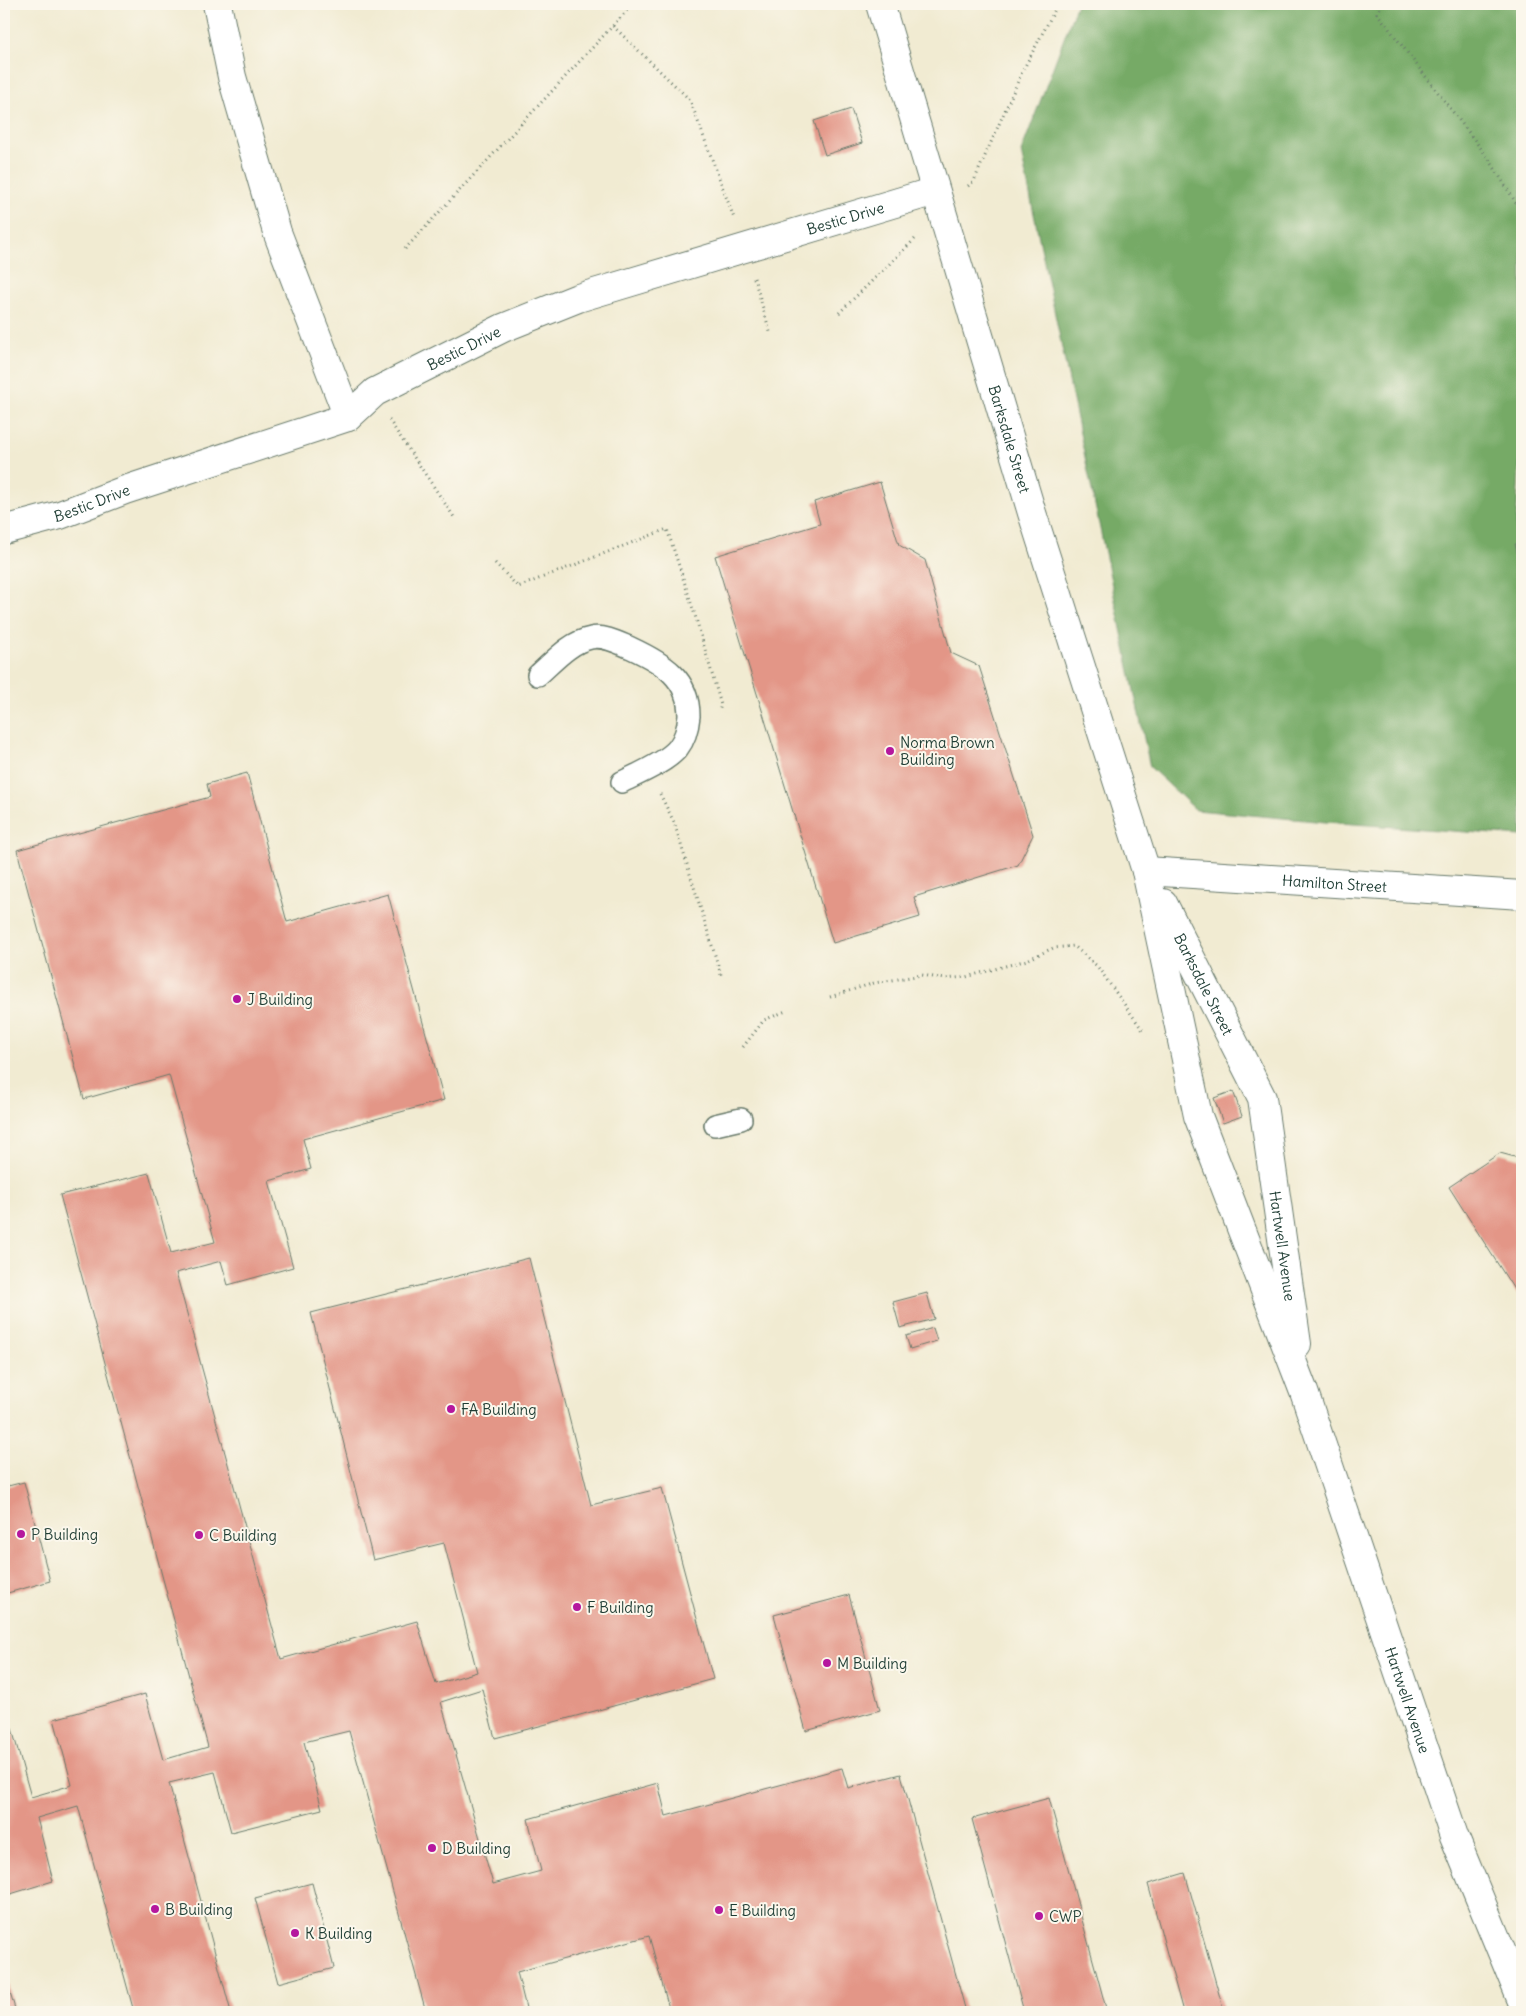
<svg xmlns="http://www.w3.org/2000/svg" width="1526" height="2016" font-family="Delius,sans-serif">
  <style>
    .forest { fill: #76aa66; stroke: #4a744d }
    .building { fill: #e39687 }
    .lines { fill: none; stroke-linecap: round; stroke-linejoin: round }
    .service-casing { stroke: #687a6b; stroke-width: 24 }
    .minor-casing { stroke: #687a6b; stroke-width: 30 }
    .tertiary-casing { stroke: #687a6b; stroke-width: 30 }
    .path { stroke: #687a6b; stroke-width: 3; stroke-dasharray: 1 4; stroke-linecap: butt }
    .service { stroke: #fff; stroke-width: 21 }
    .minor { stroke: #fff; stroke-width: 28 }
    .tertiary { stroke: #fff; stroke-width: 28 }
    .poi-dot { fill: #b5179e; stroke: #fbf7ec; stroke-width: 2 }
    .labels { text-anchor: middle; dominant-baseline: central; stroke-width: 4; stroke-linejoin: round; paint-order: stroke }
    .street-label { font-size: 15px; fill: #1f3d34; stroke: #fbf7ec }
    .poi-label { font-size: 15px; fill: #1f3d34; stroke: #fbf7ec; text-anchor: start }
  </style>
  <rect width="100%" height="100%" fill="#fbf7ec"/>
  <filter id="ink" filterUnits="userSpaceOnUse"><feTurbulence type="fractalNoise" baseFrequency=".02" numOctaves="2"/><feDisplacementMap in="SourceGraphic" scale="10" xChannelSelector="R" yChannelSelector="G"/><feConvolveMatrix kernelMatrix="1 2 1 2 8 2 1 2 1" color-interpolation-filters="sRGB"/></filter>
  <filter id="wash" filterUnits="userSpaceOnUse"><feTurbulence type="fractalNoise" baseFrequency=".0096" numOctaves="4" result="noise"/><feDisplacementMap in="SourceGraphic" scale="20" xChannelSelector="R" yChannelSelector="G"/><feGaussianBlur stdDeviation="1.12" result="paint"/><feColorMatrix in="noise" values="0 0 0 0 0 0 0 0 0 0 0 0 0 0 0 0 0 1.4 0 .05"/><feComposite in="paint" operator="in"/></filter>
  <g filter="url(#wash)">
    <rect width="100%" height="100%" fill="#f1ebd2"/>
    <polygon class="forest" points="1077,4 1522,4 1522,417 1515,544 1522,574 1522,836 1326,822 1196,810 1150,767 1021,152"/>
    <g id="blocks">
      <g class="building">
        <polygon points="851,109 862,143 825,155 814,121"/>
        <polygon points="880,482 899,545 925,560 951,653 979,666 1033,835 1018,865 914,897 920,917 833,943 715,556 820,524 814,502"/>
        <polygon points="1522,543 1522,571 1521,571 1515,544"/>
        <polygon points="247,773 287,922 388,894 444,1100 303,1139 311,1169 269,1181 293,1267 228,1285 221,1261 176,1273 281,1659 417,1621 436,1684 477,1672 444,1543 373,1560 311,1313 529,1258 591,1505 662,1488 713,1679 495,1738 482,1689 441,1702 493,1884 541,1871 528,1819 658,1783 666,1816 842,1768 848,1788 901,1774 966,2012 670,2012 649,1936 517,1972 527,2012 426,2012 349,1731 304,1742 322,1809 231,1832 215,1772 169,1783 231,2012 134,2012 78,1806 37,1818 53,1881 4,1896 4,1700 31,1797 72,1785 54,1719 145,1694 163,1760 208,1747 60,1195 149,1173 171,1253 215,1242 169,1075 84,1099 17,850 210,797 207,784"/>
        <polygon points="1233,1091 1242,1116 1223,1123 1214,1098"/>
        <polygon points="1500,1153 1522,1159 1522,1302 1449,1187"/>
        <polygon points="927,1293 934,1319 900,1328 893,1302"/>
        <polygon points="933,1328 937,1341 910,1349 906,1336"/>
        <polygon points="24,1482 50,1581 4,1594 4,1487"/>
        <polygon points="849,1595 880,1710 806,1731 774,1615"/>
        <polygon points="1049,1798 1107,2012 1024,2012 972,1819"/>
        <polygon points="1185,1873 1224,2012 1183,2012 1148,1884"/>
        <polygon points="312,1883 334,1968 278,1983 255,1898"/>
        <polygon points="4,1972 16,2012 4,2012"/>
      </g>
    </g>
  </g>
  <g filter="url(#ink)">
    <use href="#blocks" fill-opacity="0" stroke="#687a6b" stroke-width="1"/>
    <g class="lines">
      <g class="service-casing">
        <g id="service">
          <path d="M538 675C554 661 570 642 591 638 604 635 619 643 631 648 663 663 689 678 689 716 688 727 685 739 678 748 667 762 638 774 622 782"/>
          <polyline points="715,1125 741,1119"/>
        </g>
      </g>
      <g class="minor-casing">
        <g id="minor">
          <polyline points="217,4 232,77 277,232 348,417"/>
          <path id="s1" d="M4 530 60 515 125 490 348 417 375 392 503 328 578 298 935 191"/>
          <path id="s2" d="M1146 871 1522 895"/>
        </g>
      </g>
      <g class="tertiary-casing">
        <g id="tertiary">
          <path id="s3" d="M880 4 1032 513 1146 871 1198 1116 1304 1392 1454 1836 1522 2001"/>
          <path id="s4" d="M1163 903 1262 1098 1297 1344"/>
        </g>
      </g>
      <g class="path">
        <polyline points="1382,4 1377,13 1489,159 1522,213"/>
        <polyline points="613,26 690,100 734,218"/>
        <polyline points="968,186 974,181 1022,72 1058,4"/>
        <polyline points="405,249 633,4"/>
        <polyline points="754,278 770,332"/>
        <polyline points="839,313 916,238"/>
        <polyline points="389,420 454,517"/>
        <polyline points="495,563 518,587 667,529 695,615 721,705 719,711"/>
        <polyline points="660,794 674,822 722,978"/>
        <polyline points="830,997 874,983 922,975 945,979 966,977 1027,960 1053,948 1074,946 1097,966 1144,1032"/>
        <polyline points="743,1047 764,1020 786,1011"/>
      </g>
      <use href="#service" class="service"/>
      <use href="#minor" class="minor"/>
      <use href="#tertiary" class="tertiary"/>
    </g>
  </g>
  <g class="poi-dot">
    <circle cx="890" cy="751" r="5"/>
    <circle cx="237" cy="999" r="5"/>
    <circle cx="451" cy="1409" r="5"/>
    <circle cx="21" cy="1534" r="5"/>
    <circle cx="199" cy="1535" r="5"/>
    <circle cx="577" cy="1607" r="5"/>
    <circle cx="827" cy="1663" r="5"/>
    <circle cx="432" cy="1848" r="5"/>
    <circle cx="155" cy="1909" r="5"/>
    <circle cx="719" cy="1910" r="5"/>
    <circle cx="1039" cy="1916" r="5"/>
    <circle cx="295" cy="1933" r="5"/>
  </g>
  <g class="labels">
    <g class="street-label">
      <text stroke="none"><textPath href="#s1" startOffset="902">Bestic Drive</textPath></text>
      <text stroke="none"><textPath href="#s1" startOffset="498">Bestic Drive</textPath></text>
      <text stroke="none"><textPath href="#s3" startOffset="454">Barksdale Street</textPath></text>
      <text stroke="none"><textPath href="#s1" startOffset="92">Bestic Drive</textPath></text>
      <text stroke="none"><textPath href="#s2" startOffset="189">Hamilton Street</textPath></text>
      <text stroke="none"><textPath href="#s4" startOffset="91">Barksdale Street</textPath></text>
      <text stroke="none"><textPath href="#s4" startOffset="368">Hartwell Avenue</textPath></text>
      <text stroke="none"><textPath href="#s3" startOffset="1778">Hartwell Avenue</textPath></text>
    </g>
    <g class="poi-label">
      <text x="900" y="742">Norma Brown<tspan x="900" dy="17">Building</tspan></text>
      <text x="247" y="999">J Building</text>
      <text x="461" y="1409">FA Building</text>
      <text x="31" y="1534">P Building</text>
      <text x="209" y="1535">C Building</text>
      <text x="587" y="1607">F Building</text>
      <text x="837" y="1663">M Building</text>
      <text x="442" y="1848">D Building</text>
      <text x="165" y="1909">B Building</text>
      <text x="729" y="1910">E Building</text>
      <text x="1049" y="1916">CWP</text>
      <text x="305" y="1933">K Building</text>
    </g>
  </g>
  <rect width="1526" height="2016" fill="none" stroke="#fbf7ec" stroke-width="20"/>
</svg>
